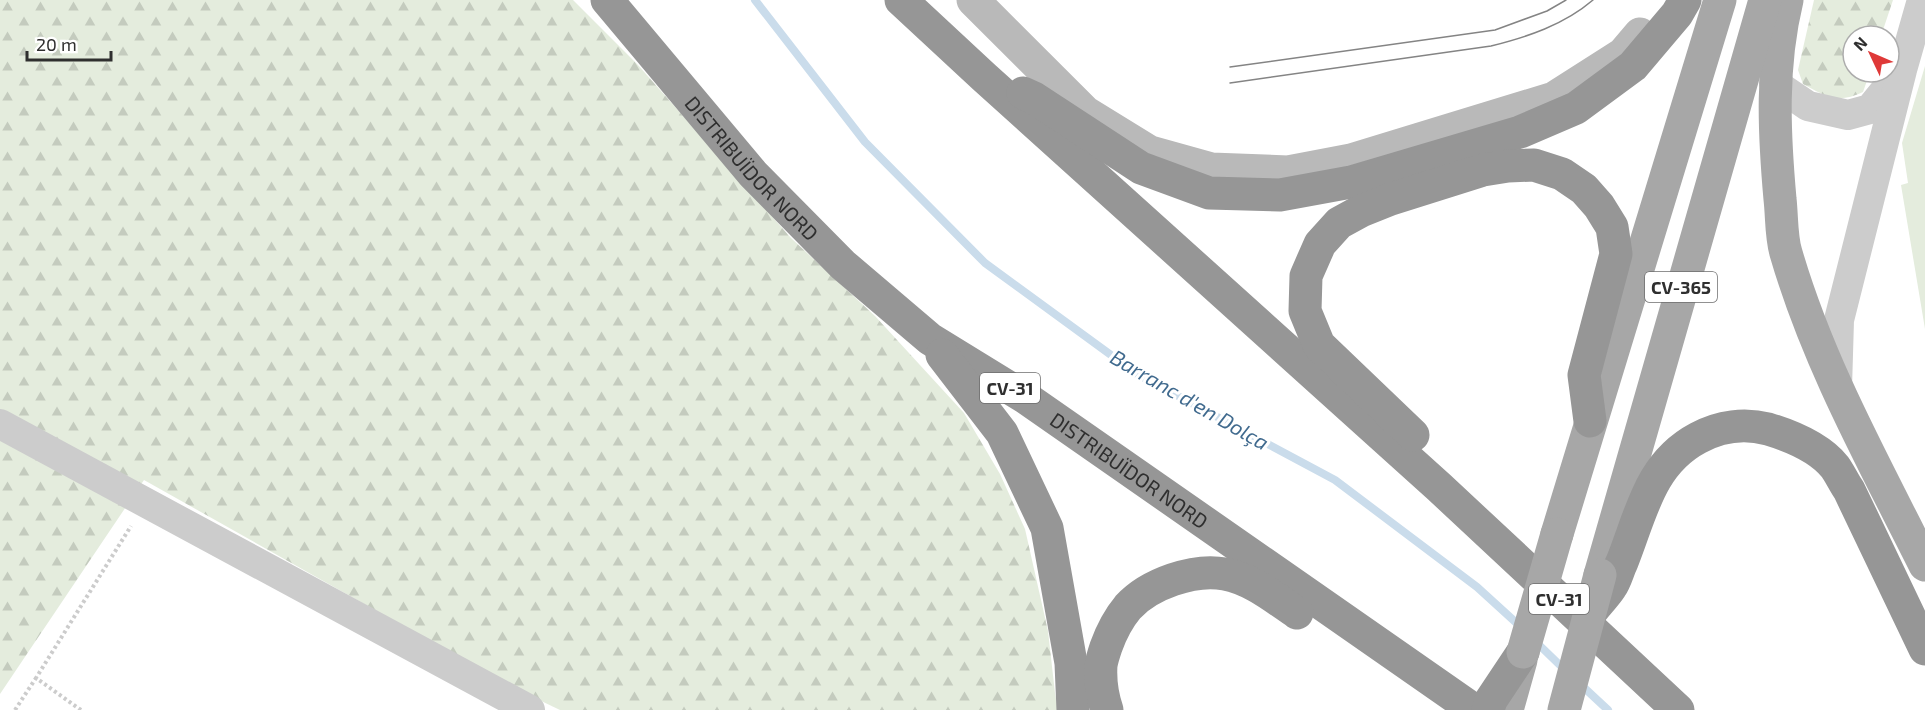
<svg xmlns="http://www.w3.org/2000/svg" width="1925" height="710" font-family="'Exo 2',sans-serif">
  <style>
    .grass { fill: #e4ecdd }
    .forest { fill: url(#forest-firs) }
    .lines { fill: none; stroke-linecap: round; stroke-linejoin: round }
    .stream { stroke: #cadceb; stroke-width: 8 }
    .path { stroke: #ccc; stroke-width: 4; stroke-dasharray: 3 3; stroke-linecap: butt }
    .street { stroke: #ccc; stroke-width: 30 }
    .secondary { stroke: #b9b9b9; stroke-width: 33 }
    .primary { stroke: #a7a7a7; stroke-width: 33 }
    .highway { stroke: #969696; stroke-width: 33 }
    .tram { stroke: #848484; stroke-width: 1.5 }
    .primary-bridge { stroke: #a7a7a7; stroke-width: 33 }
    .labels { text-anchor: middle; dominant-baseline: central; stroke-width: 6; stroke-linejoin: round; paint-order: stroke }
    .shield { fill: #fff; stroke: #6d6d6d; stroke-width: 1.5 }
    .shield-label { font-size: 18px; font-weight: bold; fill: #2f2f2f }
    .street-label { font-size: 20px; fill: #2f2f2f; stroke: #fff }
    .water-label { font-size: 21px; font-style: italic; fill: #406a8e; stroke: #fff }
  </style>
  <defs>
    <pattern id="forest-firs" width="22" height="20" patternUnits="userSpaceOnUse" patternTransform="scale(1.5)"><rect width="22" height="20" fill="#e4ecdd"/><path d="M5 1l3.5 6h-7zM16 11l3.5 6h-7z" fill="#c4cbbe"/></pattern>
  </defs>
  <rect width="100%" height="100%" fill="#fff"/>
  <polygon class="grass" points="1925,66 1925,329 1901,185 1908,183 1902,143"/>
  <g class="forest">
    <polygon points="0,0 573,0 638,65 791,238 875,316 964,413 1000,474 1025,529 1048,631 1055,693 1058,710 560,710 512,687 144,480 0,694"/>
    <path d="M1814 0H1893L1881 36H1853V72H1870L1863 92C1838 104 1827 97 1803 84L1798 70Z"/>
  </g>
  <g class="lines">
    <g class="stream">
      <polyline points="755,0 865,142 985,263 1137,374 1335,480 1477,587 1522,628"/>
      <polyline points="1535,641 1567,672"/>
      <polyline points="1579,683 1608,710"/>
    </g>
    <g class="path">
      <polyline points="15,710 36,678"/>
      <polyline points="81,710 36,678 131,526"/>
    </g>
    <g class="street">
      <polyline points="1774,83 1808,106 1848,115 1870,109 1896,77"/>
      <polyline points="1837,388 1839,320 1902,70 1922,0"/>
      <polyline points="0,424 530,710"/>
    </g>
    <polyline class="secondary" points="973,0 1085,112 1150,152 1211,169 1288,172 1351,160 1554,98 1623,54 1640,34"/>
    <g class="primary">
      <path d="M1787 0C1771 66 1774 132 1780 199 1782 216 1781 237 1786 253 1818 363 1874 463 1925 565"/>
      <polyline points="1557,534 1720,0"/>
      <polyline points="1600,575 1765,0"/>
      <polyline points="1507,710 1521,660"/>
    </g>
    <g class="highway">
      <path id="s1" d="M607 0 753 174 843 265 930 339 1026 398 1474 710"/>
      <polyline points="901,0 984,77 1439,487 1678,710"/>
      <polyline points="1023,93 1034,98 1141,168 1209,193 1280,195 1351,182 1520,132 1576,108 1633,66 1677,14 1685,0"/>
      <polyline points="942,355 1002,433 1047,528 1071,663 1073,710"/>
      <polyline points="1413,435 1319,345 1305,311 1306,276 1320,244 1339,223 1361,211 1391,199 1483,170 1508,166 1534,165 1562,174 1584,189 1599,206 1612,227 1616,254 1584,375 1590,421"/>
      <path d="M1591 612C1597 604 1605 596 1611 587 1616 580 1618 570 1622 562 1641 515 1649 464 1698 438 1720 426 1745 423 1768 429 1791 436 1819 447 1835 467 1840 474 1844 483 1849 490L1925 649"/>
      <path d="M1107 710C1102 695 1100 680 1101 665 1102 659 1104 653 1106 647 1111 633 1118 619 1128 607 1149 584 1194 568 1225 574 1252 579 1275 598 1297 613"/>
      <polyline points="1488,710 1491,700 1523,652"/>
    </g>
    <g class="tram">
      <polyline points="1230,67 1495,30 1547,11 1566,0"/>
      <path d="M1230 83 1491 46C1527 37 1564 25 1593 0"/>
    </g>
    <g class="primary-bridge">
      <polyline points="1523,652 1557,534"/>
      <polyline points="1564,710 1600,575"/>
    </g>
  </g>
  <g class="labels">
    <g class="shield">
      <rect x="1645" y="272" width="72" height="30" rx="4.5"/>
      <rect x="980" y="373" width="60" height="30" rx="4.5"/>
      <rect x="1529" y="584" width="60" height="30" rx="4.5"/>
    </g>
    <g class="shield-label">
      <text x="1681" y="287">CV-365</text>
      <text x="1010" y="388">CV-31</text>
      <text x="1559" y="599">CV-31</text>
    </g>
    <g class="street-label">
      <text stroke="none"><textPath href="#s1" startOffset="222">DISTRIBUÏDOR NORD</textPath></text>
      <text stroke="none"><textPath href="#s1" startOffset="708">DISTRIBUÏDOR NORD</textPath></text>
    </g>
    <g class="water-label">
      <text transform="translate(1190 399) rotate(30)">Barranc d'en Dolça</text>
    </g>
  </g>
  <g transform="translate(1871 54) rotate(314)"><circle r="28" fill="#ffffff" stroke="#acacac" stroke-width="1.5"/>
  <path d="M0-4.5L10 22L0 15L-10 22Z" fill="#df3938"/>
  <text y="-9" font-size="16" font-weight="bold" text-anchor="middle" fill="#2f2f2f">N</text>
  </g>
  <path d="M27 51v9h84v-9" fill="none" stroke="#2f2f2f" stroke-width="3"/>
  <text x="36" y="51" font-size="18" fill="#2f2f2f" stroke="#ffffff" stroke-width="4.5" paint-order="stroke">20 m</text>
</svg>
